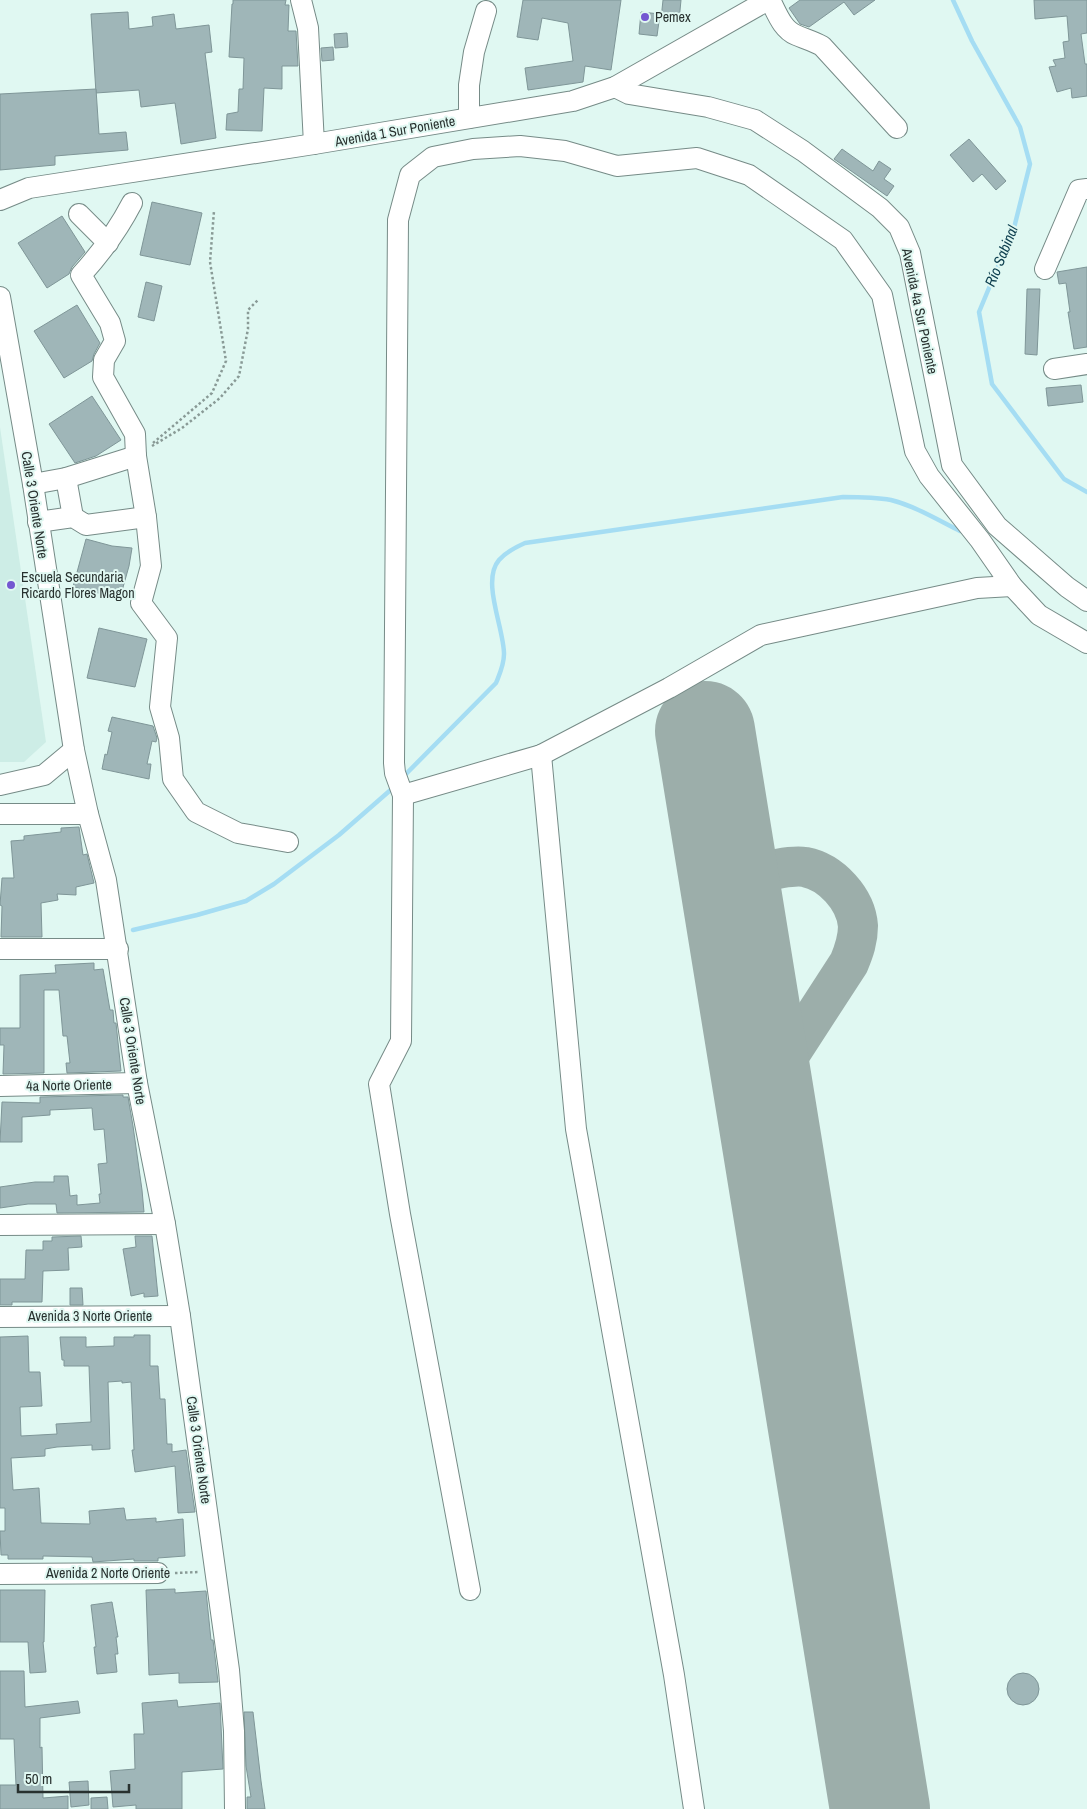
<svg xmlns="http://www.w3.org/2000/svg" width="1087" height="1809" font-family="'Archivo Narrow',sans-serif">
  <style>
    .built { fill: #cdede6 }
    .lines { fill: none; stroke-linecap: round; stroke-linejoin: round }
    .stream { stroke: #a5ddf3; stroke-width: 4.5 }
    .taxiway { stroke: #9caeaa; stroke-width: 40 }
    .runway { stroke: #9caeaa; stroke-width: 100 }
    .building { fill: #9fb6b8; stroke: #7f9698 }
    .minor-casing { stroke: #768b87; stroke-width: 22 }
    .path { stroke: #899a96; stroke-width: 2.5; stroke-dasharray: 2.5 2.5; stroke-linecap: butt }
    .minor { stroke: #fff; stroke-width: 20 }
    .poi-dot { fill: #7457d1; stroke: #e0f8f2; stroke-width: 2 }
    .labels { text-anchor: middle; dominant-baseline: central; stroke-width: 4; stroke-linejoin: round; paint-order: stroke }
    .poi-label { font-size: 14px; fill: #28312f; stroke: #e0f8f2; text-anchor: start }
    .street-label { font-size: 14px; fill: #28312f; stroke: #e0f8f2 }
    .water-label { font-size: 15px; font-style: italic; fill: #0f4050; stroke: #e0f8f2 }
  </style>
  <rect width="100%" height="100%" fill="#e0f8f2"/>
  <polygon class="built" points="0,427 46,742 24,762 0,762"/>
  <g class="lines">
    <g class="stream">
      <polyline points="953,0 972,41 1020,127 1030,164 1014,228 979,312 992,384 1064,479 1087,492"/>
      <path d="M402 778 496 683C500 673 504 665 504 654 504 628 481 581 499 560 506 552 516 547 525 543L843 497C859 497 875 497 891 500 915 506 938 520 960 531"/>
      <polyline points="133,930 197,915 246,901 274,884 339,835 394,787"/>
    </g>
    <path class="taxiway" d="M729 880C749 876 786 864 805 867 831 872 856 899 858 926 858 940 854 951 849 963L764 1094"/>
    <polyline class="runway" points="705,731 880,1809"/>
  </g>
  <g class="building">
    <polygon points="233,0 286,0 285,5 289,5 288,31 296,31 298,66 282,66 282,89 264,88 262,131 226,130 227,114 238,112 239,89 243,89 244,58 229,57 232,4 233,4"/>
    <polygon points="523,0 621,0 611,70 585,66 583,82 528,90 525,68 573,61 568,23 542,18 538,40 517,37"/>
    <polygon points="663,0 681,0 679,21 661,19"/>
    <polygon points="800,0 875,0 854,15 844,2 809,27 800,24 789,8"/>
    <polygon points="1034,0 1087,0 1087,33 1081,34 1085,64 1087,64 1087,96 1072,98 1071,88 1057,92 1049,67 1056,66 1053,60 1065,58 1063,42 1069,41 1067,16 1035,19"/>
    <polygon points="128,12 129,29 153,26 152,17 174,14 176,29 209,25 212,52 205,53 216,138 181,144 175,103 141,107 139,90 96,93 91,14"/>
    <polygon points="641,12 660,14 657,36 639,34"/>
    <polygon points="347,33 348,47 335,48 334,34"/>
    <polygon points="333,47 334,60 322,61 321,48"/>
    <polygon points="96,89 99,134 126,132 128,150 55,156 55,165 0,170 0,94"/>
    <polygon points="969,139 1006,181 996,190 982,174 973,182 950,155"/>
    <polygon points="842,149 873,171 879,161 891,169 884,179 894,186 887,196 834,159"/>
    <polygon points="152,202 202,213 190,265 140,255"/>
    <polygon points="62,216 85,252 72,267 69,274 47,288 18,243"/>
    <polygon points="1087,267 1087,347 1074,349 1068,312 1070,312 1066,283 1059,284 1057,272"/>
    <polygon points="146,282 162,286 154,321 138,317"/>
    <polygon points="1027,289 1040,289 1037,355 1025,354"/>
    <polygon points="77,305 100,343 94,354 92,361 64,378 34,331"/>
    <polygon points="1081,385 1083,402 1048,406 1046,388"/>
    <polygon points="92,396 121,440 96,456 75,463 49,424"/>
    <polygon points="86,539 112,546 132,548 129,566 120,598 73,587"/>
    <polygon points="99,628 147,639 135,687 87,678"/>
    <polygon points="112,717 153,726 157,738 156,742 152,741 147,764 151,764 149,779 102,769 105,754 107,755 112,732 108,731"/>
    <polygon points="79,827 83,855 87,854 94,883 76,887 76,895 57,894 58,900 41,903 42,937 1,937 2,906 0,905 2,878 14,878 11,841 24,840 24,836 61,832 61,828"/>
    <polygon points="94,963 94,970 103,969 110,1010 113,1010 114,1023 116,1023 121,1071 67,1073 66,1063 70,1063 67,1036 63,1036 59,990 44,990 44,1073 3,1074 4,1045 0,1045 0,1028 20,1028 20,975 56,973 55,965"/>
    <polygon points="123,1095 123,1097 128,1097 133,1126 142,1190 144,1212 57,1213 56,1204 28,1204 0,1208 0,1187 35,1182 54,1182 54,1176 68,1176 70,1196 77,1195 77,1205 100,1203 99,1194 101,1194 98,1164 107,1163 104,1129 94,1130 92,1108 50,1110 50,1115 22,1117 22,1142 0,1142 2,1102 40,1103 40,1097"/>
    <polygon points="81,1236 82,1247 68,1248 69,1270 43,1271 42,1302 12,1302 12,1305 0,1305 0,1279 25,1279 26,1250 43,1250 43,1241 52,1241 52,1237"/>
    <polygon points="135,1236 152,1236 158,1296 144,1297 144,1293 131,1296 123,1249 136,1247"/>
    <polygon points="70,1288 82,1288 83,1305 70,1305"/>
    <polygon points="134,1335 150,1335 150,1366 158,1366 160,1399 165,1399 167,1444 172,1444 172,1452 186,1450 195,1512 178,1513 175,1466 135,1472 132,1450 134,1450 131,1382 122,1383 122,1381 108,1382 110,1449 92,1450 92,1445 57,1447 45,1449 45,1456 11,1458 13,1490 39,1488 41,1523 90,1524 89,1511 124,1508 126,1520 156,1518 156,1522 183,1519 185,1556 158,1558 158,1561 134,1561 134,1559 93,1562 92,1557 43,1556 43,1559 8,1559 8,1555 1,1555 0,1531 5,1531 5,1508 0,1508 0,1337 28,1336 29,1372 40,1372 42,1406 20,1407 21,1436 57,1434 56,1424 91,1422 89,1366 64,1366 64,1360 62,1360 60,1337 86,1337 86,1347 114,1346 114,1337 134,1337"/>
    <polygon points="175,1589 175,1593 206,1591 211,1640 213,1640 218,1682 179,1683 179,1673 149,1675 146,1590"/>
    <polygon points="0,1590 45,1590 44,1642 43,1642 46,1672 30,1673 28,1642 0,1642"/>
    <polygon points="112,1602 118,1637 116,1637 118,1654 115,1654 117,1672 97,1674 94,1647 96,1647 91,1605"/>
    <polygon points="0,1671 24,1671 25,1707 78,1701 80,1713 40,1718 40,1748 42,1747 43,1798 68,1796 68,1809 0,1809 0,1785 16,1785 14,1739 0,1739"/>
    <circle cx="1023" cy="1689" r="16"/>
    <polygon points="177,1700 178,1707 220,1703 223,1769 182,1772 182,1809 136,1809 136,1805 113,1807 110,1771 135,1769 134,1734 144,1734 142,1703"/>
    <polygon points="244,1712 253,1712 261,1781 265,1809 247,1809 247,1797 251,1797 246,1766"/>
    <polygon points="88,1781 89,1805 71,1807 69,1782"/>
    <polygon points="107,1797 108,1809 91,1809 91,1798"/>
  </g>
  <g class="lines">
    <g class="minor-casing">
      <g id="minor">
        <polyline points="301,0 308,28 314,144"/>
        <path d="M770 0C777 13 782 29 796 35 805 39 813 41 822 46L897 128"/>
        <polyline points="615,87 629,94 708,107 755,120 803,151 880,208 899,227 910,253 952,465 997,526 1067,587 1087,601"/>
        <polyline points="469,118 469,85 474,52 486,11"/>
        <polyline points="0,200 29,188 314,144 573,101 615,87 768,0"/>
        <path d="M132 203C118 230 102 252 81 275L110 323 115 341 104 360 103 377 135 434 136 456 146 517 151 566 141 603 167 638 160 707 169 738 173 779 196 812 238 833 288 842"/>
        <polyline points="79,214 108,243"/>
        <polyline points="1045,269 1079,190 1087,189"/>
        <polyline points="0,297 33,484 74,750 88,814 106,880 137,1083 165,1224 180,1316 229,1670 234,1731 235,1809"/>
        <polyline points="1054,369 1087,364"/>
        <polyline points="66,478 73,517"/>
        <polyline points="33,484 66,478 136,456"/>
        <polyline points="38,522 73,517 86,525 146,517"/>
        <polyline points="541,755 576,1129 674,1675 694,1809"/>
        <polyline points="0,785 44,775 74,750"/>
        <polyline points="403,795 541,755 669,688 761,635 977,588 1012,586"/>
        <polyline points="0,814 88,814"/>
        <polyline points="0,949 118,949"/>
        <polyline points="0,1086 137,1083"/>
        <polyline points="0,1225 165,1224"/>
        <polyline points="0,1317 180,1316"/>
        <polyline points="0,1574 158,1573"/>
        <polyline points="470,1590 400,1214 379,1084 401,1041 403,795 395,773 394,763 398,220 410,175 433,157 473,149 520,146 565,151 617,166 697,158 749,175 843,240 882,295 915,451 929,476 980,540 1012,586 1039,615 1087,643"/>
      </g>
    </g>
    <g class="path">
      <polyline points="153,443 212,393 226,361 210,262 214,211"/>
      <polyline points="152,446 182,428 220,398 239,376 248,329 248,310 258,300"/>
      <polyline points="175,1573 199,1572"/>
    </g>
    <use href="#minor" class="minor"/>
  </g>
  <g class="poi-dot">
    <circle cx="645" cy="17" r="5"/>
    <circle cx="11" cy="585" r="5"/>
  </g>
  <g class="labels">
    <g class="poi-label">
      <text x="655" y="17">Pemex</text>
      <text x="21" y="577">Escuela Secundaria<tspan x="21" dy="16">Ricardo Flores Magon</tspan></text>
    </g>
    <g class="street-label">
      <text transform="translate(395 131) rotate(-10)">Avenida 1 Sur Poniente</text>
      <text transform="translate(920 311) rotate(78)">Avenida 4a Sur Poniente</text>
      <text transform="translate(35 505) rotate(81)">Calle 3 Oriente Norte</text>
      <text transform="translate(133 1051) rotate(81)">Calle 3 Oriente Norte</text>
      <text transform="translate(69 1085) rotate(-1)">4a Norte Oriente</text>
      <text x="90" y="1316">Avenida 3 Norte Oriente</text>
      <text transform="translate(199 1450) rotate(82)">Calle 3 Oriente Norte</text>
      <text x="108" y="1573">Avenida 2 Norte Oriente</text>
    </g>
    <g class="water-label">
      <text transform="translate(1001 256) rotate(-68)">Río Sabinal</text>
    </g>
  </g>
  <path d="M18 1784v8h111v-8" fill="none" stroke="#28312f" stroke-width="2.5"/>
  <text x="25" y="1784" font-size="15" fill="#28312f" stroke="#e0f8f2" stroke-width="4" paint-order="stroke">50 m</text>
</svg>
